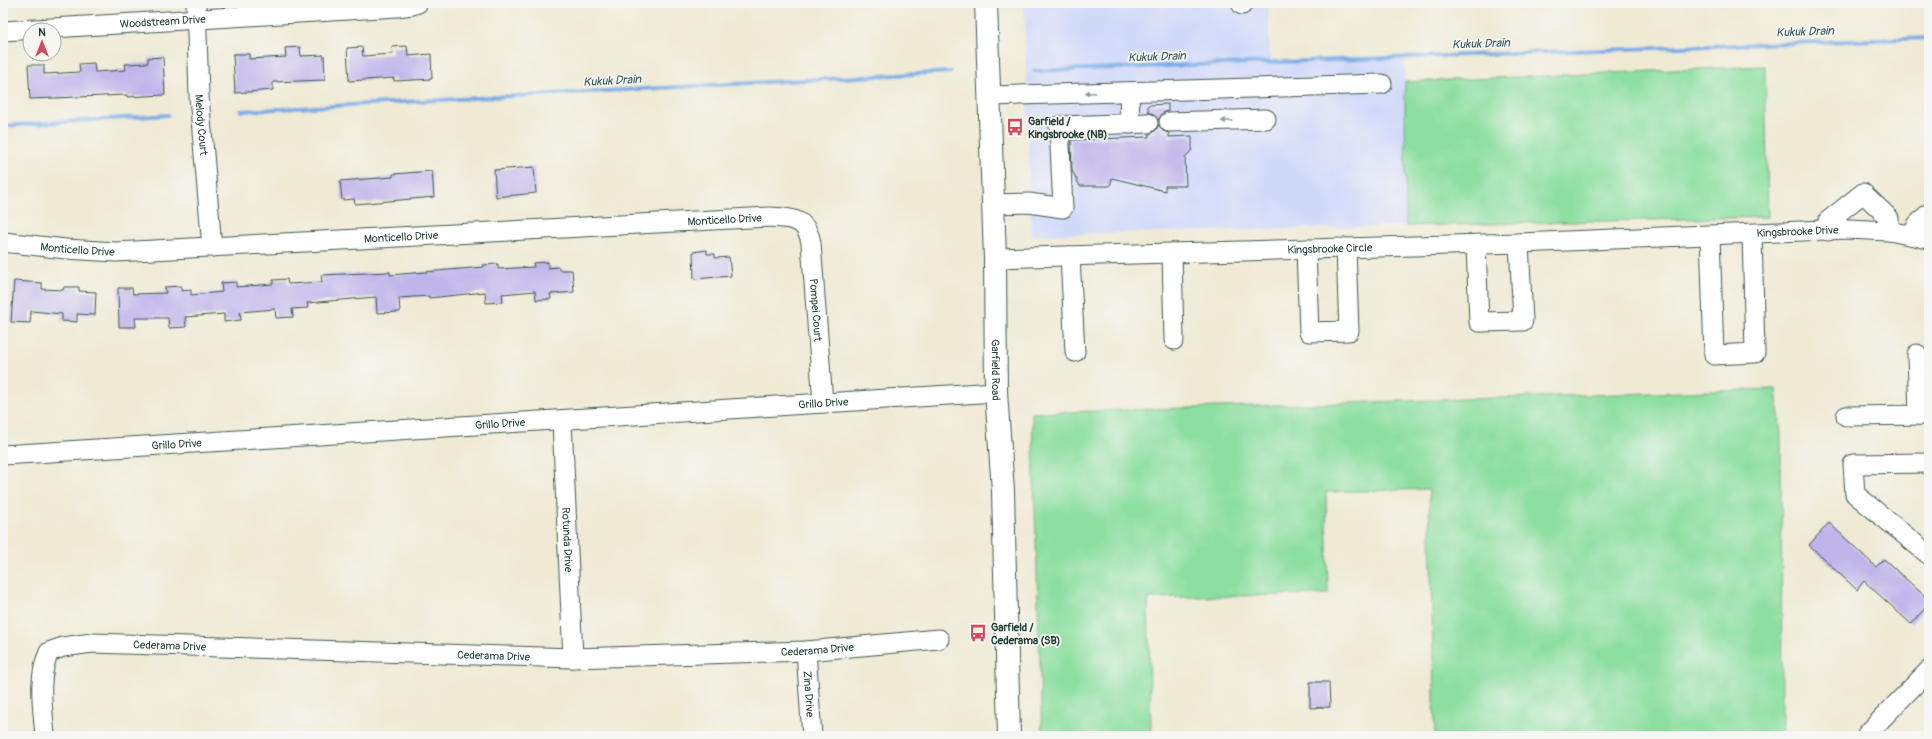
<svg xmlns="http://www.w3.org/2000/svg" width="1932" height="739" font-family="Pangolin,sans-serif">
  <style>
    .built { fill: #d1d9f9 }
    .green { fill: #8cdfa0; stroke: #568e6a }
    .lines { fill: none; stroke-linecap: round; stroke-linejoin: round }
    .stream { stroke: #7bace6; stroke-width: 4 }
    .building { fill: #c0b5eb }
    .minor-casing { stroke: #3e574c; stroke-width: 21 }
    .major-casing { stroke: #3e574c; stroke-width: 24 }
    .minor { stroke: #fff; stroke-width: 19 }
    .major { stroke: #fff; stroke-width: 22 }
    .oneway { fill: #8f9e9a }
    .labels { text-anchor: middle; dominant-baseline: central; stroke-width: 3.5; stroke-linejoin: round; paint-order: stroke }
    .street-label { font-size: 11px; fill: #1f3d34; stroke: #f6f6f2 }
    .poi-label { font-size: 11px; font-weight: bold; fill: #1f3d34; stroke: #f6f6f2; text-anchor: start }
    .water-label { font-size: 12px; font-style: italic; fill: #365960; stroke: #f6f6f2 }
  </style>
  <rect width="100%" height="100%" fill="#f6f6f2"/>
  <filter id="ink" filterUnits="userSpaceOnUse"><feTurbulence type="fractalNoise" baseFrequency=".025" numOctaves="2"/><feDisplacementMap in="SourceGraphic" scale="8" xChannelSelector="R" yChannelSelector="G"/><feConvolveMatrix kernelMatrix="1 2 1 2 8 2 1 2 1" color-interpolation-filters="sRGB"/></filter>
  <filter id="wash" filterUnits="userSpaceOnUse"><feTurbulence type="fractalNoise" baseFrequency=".012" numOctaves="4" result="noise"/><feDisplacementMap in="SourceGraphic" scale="16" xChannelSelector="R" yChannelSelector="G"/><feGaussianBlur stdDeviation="0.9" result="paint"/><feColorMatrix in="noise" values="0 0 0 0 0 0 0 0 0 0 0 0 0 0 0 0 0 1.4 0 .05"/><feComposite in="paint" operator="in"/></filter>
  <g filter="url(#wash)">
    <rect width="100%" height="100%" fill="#efead4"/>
    <polygon class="built" points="1024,3 1268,3 1270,62 1405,57 1406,226 1031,235"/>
    <g class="green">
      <polygon points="1765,66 1768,217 1406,226 1405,82"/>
      <polygon points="1776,389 1781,434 1782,736 1435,736 1429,489 1326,492 1328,594 1148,598 1151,736 1042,736 1032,413"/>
    </g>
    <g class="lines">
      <g class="stream">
        <polyline points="1034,71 1929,38"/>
        <polyline points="241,111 951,72"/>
        <polyline points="3,126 168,115"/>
      </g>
    </g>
    <g id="blocks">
      <g class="building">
        <polygon points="407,46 408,56 431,54 432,79 394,81 394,78 349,81 347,48 362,47 363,56 393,54 392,47"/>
        <polygon points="300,47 301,56 324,55 325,80 273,82 273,90 235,93 233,54 249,54 249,59 286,57 285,48"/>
        <polygon points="163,57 165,95 127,97 127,95 30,99 28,65 44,65 44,74 80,72 79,64 94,63 95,72 126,70 125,64 148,63 148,58"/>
        <polygon points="1168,104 1168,111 1163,113 1158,120 1153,114 1148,112 1148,105"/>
        <polygon points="1159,125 1163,131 1169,133 1169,137 1192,136 1192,150 1185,157 1186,186 1165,186 1165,191 1112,178 1110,186 1080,186 1072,171 1071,140 1149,137 1149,134 1154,132"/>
        <polygon points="534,167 536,193 496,197 494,170"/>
        <polygon points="432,171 434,197 355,204 354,199 342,200 340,181 393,177 393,174"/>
        <polygon points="707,250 707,254 715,254 715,258 729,257 731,276 694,279 693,252"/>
        <polygon points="548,262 548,268 559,267 559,270 572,270 574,292 550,294 551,299 536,300 535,291 502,294 503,302 486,303 485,292 429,298 429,296 399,298 400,312 377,313 376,297 307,303 308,308 292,309 293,317 276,318 275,309 240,312 241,320 224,322 224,314 185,317 186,327 169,328 168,318 135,318 136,327 119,327 118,288 132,288 133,294 166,293 165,287 181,286 181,291 191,290 191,295 222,292 221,283 236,282 236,287 273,284 273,280 287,279 288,284 322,282 321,275 390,272 390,275 484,267 483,265 498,264 498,269 534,267 533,263"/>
        <polygon points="14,281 42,283 42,289 63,290 64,287 79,287 79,291 96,292 95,315 77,314 77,322 62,321 62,314 31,311 30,323 11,322"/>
        <polygon points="1829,523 1876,567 1884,559 1929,600 1929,604 1911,624 1864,581 1857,590 1809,545"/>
        <polygon points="1310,682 1329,682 1330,707 1310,708"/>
      </g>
    </g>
  </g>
  <g filter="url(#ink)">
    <use href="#blocks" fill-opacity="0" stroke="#3e574c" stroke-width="1"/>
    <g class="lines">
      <g class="minor-casing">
        <g id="minor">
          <path id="s1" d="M196 3 199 96 212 247"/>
          <polyline points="1242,3 1242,5"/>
          <path id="s2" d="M3 31 397 7 412 5 418 3"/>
          <polyline points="1129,92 1130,124"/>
          <polyline points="990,96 1382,84"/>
          <polyline points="1169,122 1266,119"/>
          <polyline points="993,204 1029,203 1063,208 1059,126 1148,123"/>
          <polyline points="1828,231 1828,221 1863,193 1889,218 1889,231"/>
          <polyline points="1710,235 1714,355 1755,353 1752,234"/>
          <polyline points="1914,235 1917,225 1929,213"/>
          <path id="s3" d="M3 242 66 249 116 252 770 217C792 219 806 217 811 243L823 403"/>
          <polyline points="1476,245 1479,322 1523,321 1519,243"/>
          <polyline points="1306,249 1309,332 1349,331 1346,248"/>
          <polyline points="1172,253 1174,340"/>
          <polyline points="1070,256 1075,352"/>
          <path id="s4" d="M995 258 1519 243 1849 229 1889 231 1929 239"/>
          <polyline points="1917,354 1919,415"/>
          <polyline points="1846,416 1929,415"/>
          <path id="s5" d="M562 421 573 658"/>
          <path id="s6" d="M3 455 996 392"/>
          <polyline points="1929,463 1853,464 1855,494 1929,555"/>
          <path id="s7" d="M806 651 812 736"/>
          <path id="s8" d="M45 736C43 708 37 678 49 652L63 647 92 643 573 658 806 651 939 639"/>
          <polyline points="1870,736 1867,734 1929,670"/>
        </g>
      </g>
      <g class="major-casing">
        <g id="major">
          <path id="s9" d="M986 3 995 258 996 392 1003 491 1009 736"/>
        </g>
      </g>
      <use href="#minor" class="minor"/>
      <use href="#major" class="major"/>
    </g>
    <defs><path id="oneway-solid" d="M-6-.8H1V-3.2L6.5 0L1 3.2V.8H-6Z"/></defs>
    <g class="oneway">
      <use href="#oneway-solid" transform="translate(1090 93) rotate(178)"/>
      <use href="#oneway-solid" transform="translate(1227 121) rotate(178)"/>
    </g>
  </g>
  <defs>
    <g id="bus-bare" transform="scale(1.38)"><path d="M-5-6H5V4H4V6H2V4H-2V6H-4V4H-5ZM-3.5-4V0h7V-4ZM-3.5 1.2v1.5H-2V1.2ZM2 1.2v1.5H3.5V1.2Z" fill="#d1495b" stroke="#f6f6f2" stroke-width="2.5" paint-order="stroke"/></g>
  </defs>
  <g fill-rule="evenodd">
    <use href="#bus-bare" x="1015" y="127"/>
    <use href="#bus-bare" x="978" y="633"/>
  </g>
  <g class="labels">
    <g class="street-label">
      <text stroke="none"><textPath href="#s2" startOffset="160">Woodstream Drive</textPath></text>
      <text stroke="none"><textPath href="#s1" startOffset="122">Melody Court</textPath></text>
      <text stroke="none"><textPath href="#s3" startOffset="723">Monticello Drive</textPath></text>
      <text stroke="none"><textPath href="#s4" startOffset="803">Kingsbrooke Drive</textPath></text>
      <text stroke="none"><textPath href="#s3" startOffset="399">Monticello Drive</textPath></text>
      <text stroke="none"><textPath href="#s3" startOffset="75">Monticello Drive</textPath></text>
      <text stroke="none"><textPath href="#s4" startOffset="335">Kingsbrooke Circle</textPath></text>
      <text stroke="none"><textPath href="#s3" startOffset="890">Pompei Court</textPath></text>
      <text stroke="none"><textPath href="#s9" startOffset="367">Garfield Road</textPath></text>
      <text stroke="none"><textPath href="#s6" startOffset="822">Grillo Drive</textPath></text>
      <text stroke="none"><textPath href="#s6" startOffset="498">Grillo Drive</textPath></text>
      <text stroke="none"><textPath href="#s6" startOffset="174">Grillo Drive</textPath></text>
      <text stroke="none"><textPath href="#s5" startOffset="119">Rotunda Drive</textPath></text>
      <text stroke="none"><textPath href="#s8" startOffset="207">Cederama Drive</textPath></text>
      <text stroke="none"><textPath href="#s8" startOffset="855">Cederama Drive</textPath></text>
      <text stroke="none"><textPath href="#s8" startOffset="531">Cederama Drive</textPath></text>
      <text stroke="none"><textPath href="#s7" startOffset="43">Zina Drive</textPath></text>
    </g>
    <g class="poi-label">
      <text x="1028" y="121">Garfield /<tspan x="1028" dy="13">Kingsbrooke (NB)</tspan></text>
      <text x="991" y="627">Garfield /<tspan x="991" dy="13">Cederama (SB)</tspan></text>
    </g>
    <g class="water-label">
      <text transform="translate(1805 32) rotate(-2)">Kukuk Drain</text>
      <text transform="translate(1481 44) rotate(-2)">Kukuk Drain</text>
      <text transform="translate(1157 57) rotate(-2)">Kukuk Drain</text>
      <text transform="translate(612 81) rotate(-3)">Kukuk Drain</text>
    </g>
  </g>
  <rect width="1932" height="739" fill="none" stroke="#f6f6f2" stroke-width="16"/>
  <g transform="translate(42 42)"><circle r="19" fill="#f6f6f2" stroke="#a0aca6"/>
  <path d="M0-3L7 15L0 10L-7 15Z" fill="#d1495b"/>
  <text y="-6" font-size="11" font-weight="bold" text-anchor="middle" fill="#1f3d34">N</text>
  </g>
</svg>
